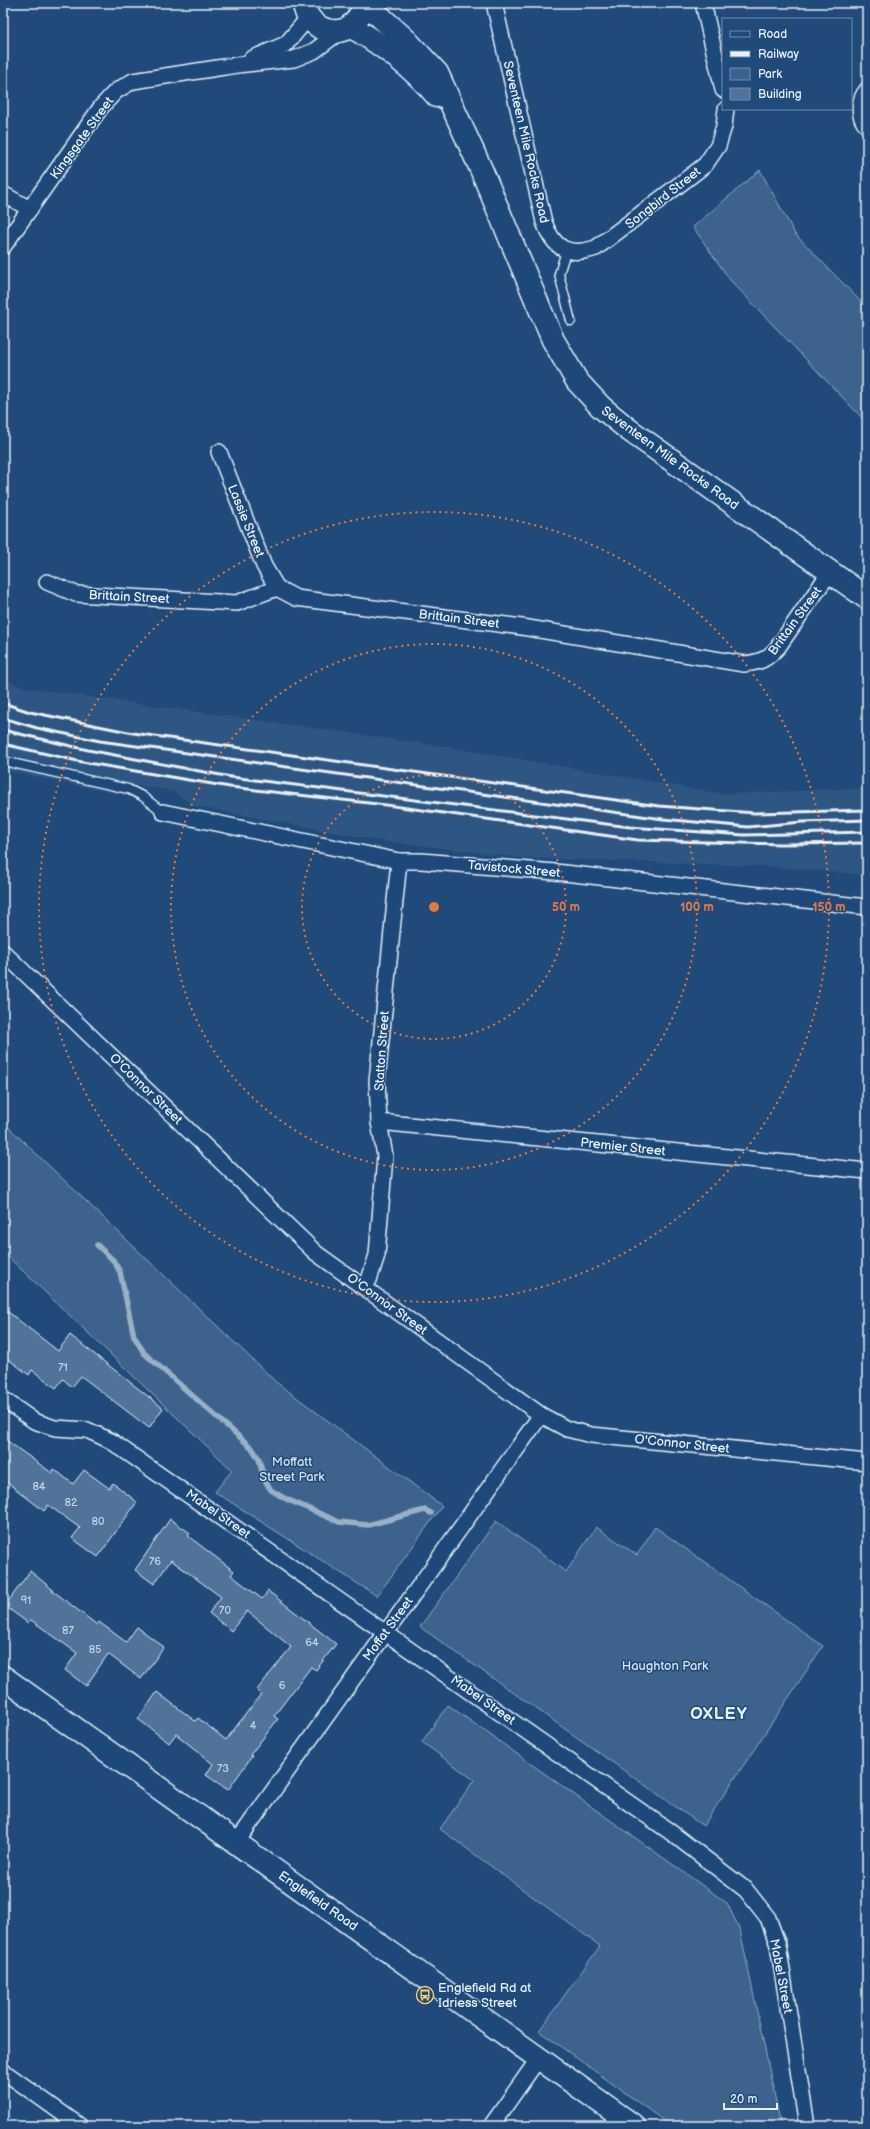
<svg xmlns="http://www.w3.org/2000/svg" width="870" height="2129" font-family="'Balsamiq Sans',sans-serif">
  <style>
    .built { fill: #2e5683 }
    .green { fill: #3c628c; stroke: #92aac2 }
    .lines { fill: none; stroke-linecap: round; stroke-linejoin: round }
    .stream { stroke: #9ab0c7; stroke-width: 5.5 }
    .building { fill: #517399; stroke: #e8f1f8 }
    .lane-casing { stroke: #e8f1f8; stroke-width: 11 }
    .street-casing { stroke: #e8f1f8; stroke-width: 18 }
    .secondary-casing { stroke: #e8f1f8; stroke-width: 25 }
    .lane { stroke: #1f4a7a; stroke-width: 8 }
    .street { stroke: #1f4a7a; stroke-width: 15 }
    .secondary { stroke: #1f4a7a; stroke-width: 22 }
    .rail { stroke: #e8f1f8; stroke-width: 3 }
    .ring { fill: none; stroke: #e8773b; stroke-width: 2; stroke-dasharray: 2 4 }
    .labels { text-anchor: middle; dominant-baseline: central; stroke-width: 3; stroke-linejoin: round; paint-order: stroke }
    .number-label { font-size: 11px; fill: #c2d2e0 }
    .street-label { font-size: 13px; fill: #e8f1f8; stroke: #1f4a7a }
    .park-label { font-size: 13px; fill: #d7e3ed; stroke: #1f4a7a }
    .poi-label { font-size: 13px; fill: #e8f1f8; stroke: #1f4a7a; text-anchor: start }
    .district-label { font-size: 17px; font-weight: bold; letter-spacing: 1px; fill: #e8f1f8; stroke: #1f4a7a }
    .centre { fill: #e8773b; stroke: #1f4a7a; stroke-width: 2 }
    .ring-label { font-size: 12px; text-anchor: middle; font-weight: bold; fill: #e8773b; stroke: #1f4a7a; stroke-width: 3; stroke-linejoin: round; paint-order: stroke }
  </style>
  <rect width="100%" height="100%" fill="#1f4a7a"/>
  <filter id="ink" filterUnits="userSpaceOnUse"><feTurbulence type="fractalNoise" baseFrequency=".025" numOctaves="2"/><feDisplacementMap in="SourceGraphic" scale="8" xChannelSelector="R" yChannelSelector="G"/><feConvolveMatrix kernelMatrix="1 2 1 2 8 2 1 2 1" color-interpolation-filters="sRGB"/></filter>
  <g filter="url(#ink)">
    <polygon class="built" points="3,680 27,688 455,748 723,794 867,788 867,875 760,866 523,858 375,840 194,806 173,791 135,785 132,797 14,772 3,769"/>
    <g class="green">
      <polygon points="760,170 795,234 867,308 867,423 730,280 693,227"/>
      <polygon points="3,1122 276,1382 442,1506 377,1596 215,1492 232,1470 3,1252"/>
      <polygon points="496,1521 566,1572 596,1527 637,1555 655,1527 823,1646 703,1826 420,1627"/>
      <polygon points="448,1705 727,1903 740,1930 781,2126 671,2126 539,2031 600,1946 440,1829 474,1780 422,1742"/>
    </g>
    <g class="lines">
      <polyline class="stream" points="97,1245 113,1260 120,1272 134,1336 144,1353 252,1448 259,1459 264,1479 271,1490 284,1498 339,1522 368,1525 425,1510 431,1513"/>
    </g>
    <g class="building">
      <polygon points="3,1308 58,1351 70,1335 163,1408 149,1428 81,1376 72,1387 63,1379 56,1388 32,1370 29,1375 3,1355"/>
      <polygon points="3,1438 52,1473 54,1469 73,1484 84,1470 109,1488 113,1483 137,1502 98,1557 72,1538 80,1528 48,1505 44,1511 3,1479"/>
      <polygon points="170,1519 190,1533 188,1536 234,1571 231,1575 262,1599 268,1591 336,1644 316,1670 311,1667 274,1716 278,1719 250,1755 252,1756 228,1790 206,1775 213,1764 176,1734 169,1743 138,1719 157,1692 195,1721 198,1718 226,1740 261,1694 257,1690 291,1647 247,1611 231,1631 209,1613 221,1597 171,1560 154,1584 135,1570"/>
      <polygon points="30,1571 52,1589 52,1590 97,1625 99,1622 126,1642 137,1627 164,1647 141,1679 108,1654 86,1686 65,1670 77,1653 31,1620 28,1623 5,1606"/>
    </g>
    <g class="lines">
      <g class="lane-casing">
        <g id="lane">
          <polyline points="566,251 559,274 571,321"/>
          <polyline points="3,761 128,789 142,796 163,812"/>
        </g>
      </g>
      <g class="street-casing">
        <g id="street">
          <path d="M494 3 544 222C554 249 568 257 596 248L705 165 718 146 724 126 726 109"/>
          <polyline points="703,3 723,90"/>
          <polyline points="251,59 286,44 308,18"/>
          <path d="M867 90C858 100 858 117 867 126"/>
          <polyline points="3,194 30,209"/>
          <polyline points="3,247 101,107 116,91 133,81 237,65 294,59 314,51 342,30"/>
          <polyline points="219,452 264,566 277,588"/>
          <path d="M47 582 76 594 237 603 277 588 296 598 522 627 744 664C761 662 766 660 778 647L830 572"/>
          <polyline points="163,812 399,861 421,861 555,872 867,907"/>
          <polyline points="3,952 316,1253 541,1415 567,1429 591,1435 867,1462"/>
          <polyline points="379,1122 867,1171"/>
          <polyline points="364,1286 369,1280 377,1255 385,1156 379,1122 377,1081 399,861"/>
          <polyline points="3,1399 34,1421 55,1428 87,1430 111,1441 669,1831 746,1890 768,1918 778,1945 807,2126"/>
          <polyline points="236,1843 541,1415"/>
          <polyline points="3,2071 80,2126"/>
          <polyline points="491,2126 539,2058"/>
        </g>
      </g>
      <g class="secondary-casing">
        <g id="secondary">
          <path d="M304 3C306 31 345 43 359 16"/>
          <polyline points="365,3 407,41 437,73 481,169 553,340 577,381 601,407 629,430 867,598"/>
          <path d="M350 26C383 45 412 67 437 96"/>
          <polyline points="3,1677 634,2126"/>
        </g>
      </g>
      <use href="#lane" class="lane"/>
      <use href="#street" class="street"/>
      <use href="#secondary" class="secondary"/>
      <g class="rail">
        <polyline points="3,703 30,712 133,733 659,806 755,813 867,810"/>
        <polyline points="3,718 37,728 100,741 663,819 748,827 802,822 867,820"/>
        <polyline points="3,730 88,750 231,777 630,827 744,835 867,832"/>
        <polyline points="3,744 82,762 230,787 386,805 638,840 780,844 867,843"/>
      </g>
    </g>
  </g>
  <g class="ring">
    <circle cx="434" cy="907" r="132"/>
    <circle cx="434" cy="907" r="263"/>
    <circle cx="434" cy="907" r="395"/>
  </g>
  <defs>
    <g id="bus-ring" transform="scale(0.9)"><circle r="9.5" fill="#1f4a7a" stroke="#ffd166" stroke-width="1.5"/><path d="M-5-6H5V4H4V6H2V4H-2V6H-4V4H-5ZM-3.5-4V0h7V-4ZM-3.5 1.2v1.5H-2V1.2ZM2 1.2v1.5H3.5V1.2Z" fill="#ffd166"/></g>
  </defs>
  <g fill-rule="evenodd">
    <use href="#bus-ring" x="425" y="1995"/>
  </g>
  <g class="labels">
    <g class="number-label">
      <text x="63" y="1367">71</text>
      <text x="39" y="1486">84</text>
      <text x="71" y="1502">82</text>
      <text x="98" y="1521">80</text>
      <text x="155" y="1561">76</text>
      <text x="26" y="1600">91</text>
      <text x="225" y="1610">70</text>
      <text x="68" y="1630">87</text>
      <text x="312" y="1642">64</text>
      <text x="95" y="1649">85</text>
      <text x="282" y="1685">6</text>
      <text x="253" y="1725">4</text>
      <text x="223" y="1768">73</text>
    </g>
    <g class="street-label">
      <text transform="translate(82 138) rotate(-54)">Kingsgate Street</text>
      <text transform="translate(526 142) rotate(77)">Seventeen Mile Rocks Road</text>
      <text transform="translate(663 198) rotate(-38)">Songbird Street</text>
      <text transform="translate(670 458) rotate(36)">Seventeen Mile Rocks Road</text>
      <text transform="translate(246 521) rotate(68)">Lassie Street</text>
      <text transform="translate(129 597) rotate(3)">Brittain Street</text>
      <text transform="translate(459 619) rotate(7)">Brittain Street</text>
      <text transform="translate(795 621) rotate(-54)">Brittain Street</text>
      <text transform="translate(514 869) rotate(5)">Tavistock Street</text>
      <text transform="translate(382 1051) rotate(-86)">Statton Street</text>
      <text transform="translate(146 1089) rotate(44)">O'Connor Street</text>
      <text transform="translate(623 1147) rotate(6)">Premier Street</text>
      <text transform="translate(387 1304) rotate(36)">O'Connor Street</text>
      <text transform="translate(682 1444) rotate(6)">O'Connor Street</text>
      <text transform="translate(218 1514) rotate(35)">Mabel Street</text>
      <text transform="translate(388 1629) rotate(-54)">Moffat Street</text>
      <text transform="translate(483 1700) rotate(35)">Mabel Street</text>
      <text transform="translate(318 1901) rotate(35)">Englefield Road</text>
      <text transform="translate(781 1976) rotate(79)">Mabel Street</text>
    </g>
    <g class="park-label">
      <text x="292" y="1462">Moffatt<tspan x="292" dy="15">Street Park</tspan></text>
      <text x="665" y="1666">Haughton Park</text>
    </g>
    <g class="poi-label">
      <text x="438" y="1988">Englefield Rd at<tspan x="438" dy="15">Idriess Street</tspan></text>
    </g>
    <g class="district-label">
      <text x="719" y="1714">OXLEY</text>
    </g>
  </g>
  <circle cx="434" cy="907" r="6" class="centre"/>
  <g class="ring-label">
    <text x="566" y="911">50 m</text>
    <text x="697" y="911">100 m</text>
    <text x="829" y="911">150 m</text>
  </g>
  <rect width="870" height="2129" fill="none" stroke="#1f4a7a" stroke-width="16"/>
  <rect x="8" y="8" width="854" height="2113" fill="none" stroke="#e8f1f8" stroke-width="1.5" filter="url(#ink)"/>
  <rect x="722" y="18" width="130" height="92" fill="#1f4a7a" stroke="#6f8dac"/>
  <rect x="730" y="31" width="20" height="6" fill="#1f4a7a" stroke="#6f8dac"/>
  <text x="758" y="38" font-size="12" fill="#e8f1f8">Road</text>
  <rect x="730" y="51" width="20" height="6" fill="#e8f1f8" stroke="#6f8dac"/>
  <text x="758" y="58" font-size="12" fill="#e8f1f8">Railway</text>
  <rect x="730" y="68" width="20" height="12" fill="#3c628c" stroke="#6f8dac"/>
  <text x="758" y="78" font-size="12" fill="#e8f1f8">Park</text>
  <rect x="730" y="88" width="20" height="12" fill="#517399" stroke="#6f8dac"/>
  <text x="758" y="98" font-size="12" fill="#e8f1f8">Building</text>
  <path d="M724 2103v6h53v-6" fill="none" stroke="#e8f1f8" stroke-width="2"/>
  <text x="730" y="2103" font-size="12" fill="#e8f1f8" stroke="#1f4a7a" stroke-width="3" paint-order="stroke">20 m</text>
</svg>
